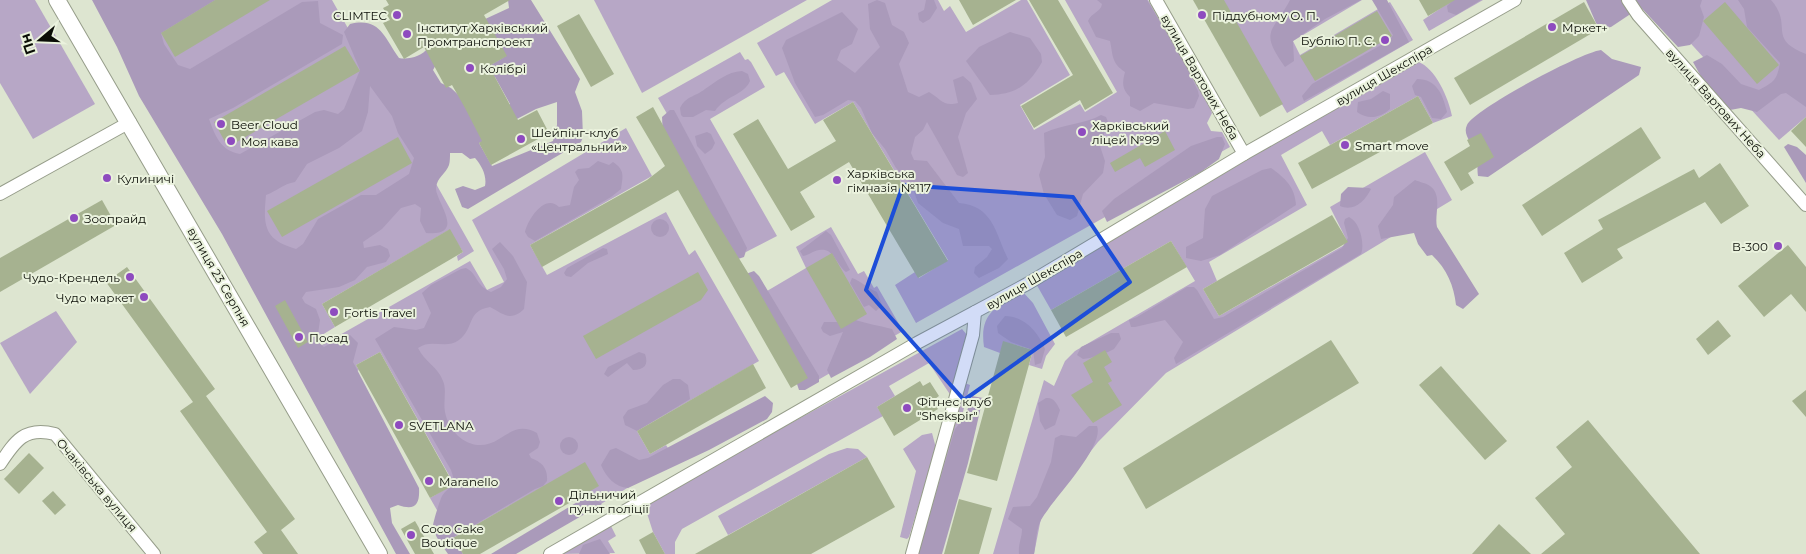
<svg xmlns="http://www.w3.org/2000/svg" width="1806" height="554" font-family="Montserrat,sans-serif">
  <style>
    .green { fill: #b7a7c6 }
    .forest { fill: #aa9aba; fill-rule: evenodd }
    .building { fill: #a6b290 }
    .lines { fill: none; stroke-linecap: round; stroke-linejoin: round }
    .minor-casing { stroke: #969d8a; stroke-width: 14 }
    .tertiary-casing { stroke: #969d8a; stroke-width: 18 }
    .minor { stroke: #fff; stroke-width: 12 }
    .tertiary { stroke: #fff; stroke-width: 16 }
    .marked { fill: #1d4ed8; fill-opacity: 0.2; stroke: #1d4ed8; stroke-width: 4; stroke-linejoin: round }
    .poi-dot { fill: #8e4bbf; stroke: #eaf2dd; stroke-width: 2 }
    .labels { text-anchor: middle; dominant-baseline: central; stroke-width: 4; stroke-linejoin: round; paint-order: stroke }
    .poi-label { font-size: 12px; fill: #0a0d06; stroke: #eaf2dd; text-anchor: start }
    .street-label { font-size: 12px; fill: #0a0d06; stroke: #eaf2dd }
  </style>
  <rect width="100%" height="100%" fill="#dde5d0"/>
  <g class="green">
    <polygon points="0,0 35,0 95,104 33,139 0,83"/>
    <polygon points="101,0 332,0 474,251 458,261 457,256 463,252 449,230 322,304 335,327 298,350"/>
    <polygon points="594,0 807,0 642,93"/>
    <polygon points="832,0 938,0 944,11 950,6 966,32 1021,0 1027,0 1070,75 1020,105 1034,130 1080,104 1085,112 1117,92 1065,0 1148,0 1210,108 1212,113 1207,123 1211,131 1222,132 1230,147 916,323 895,285 915,272 919,278 948,260 853,102 815,124 784,72 776,76 757,43"/>
    <polygon points="1221,0 1362,0 1293,41 1300,55 1390,2 1413,40 1287,113"/>
    <polygon points="1453,0 1483,0 1429,31 1423,20"/>
    <polygon points="1651,0 1806,0 1806,117 1779,140"/>
    <polygon points="740,52 745,60 748,59 751,62 765,87 710,119 777,236 746,252 658,98"/>
    <path d="M1418 62C1435 67 1449 99 1452 116L1433 123 1418 96 1330 145 1322 131 1281 155 1307 205 1209 262 1217 281 1203 289 1219 316 1348 243 1330 207 1425 152 1452 200 1166 373 1098 442 1042 513 1034 554H993L1044 380 1054 386 1065 361 1075 351 1195 281 1171 241 1051 310 1035 282 1178 197Z"/>
    <polygon points="626,128 652,176 530,245 547,275 666,212 689,255 695,250 759,361 637,431 650,454 666,445 675,459 596,507 588,492 585,463 453,538 430,498 454,484 380,352 356,365 359,370 321,391 301,357 470,261 487,290 504,282 472,220"/>
    <polygon points="831,227 858,274 864,271 874,288 877,286 903,331 818,380 767,291 806,268 796,247"/>
    <path d="M1022 291 1033 303 1055 344 1046 356 1042 369 1029 365 1033 350 1004 342 1000 353 984 347C979 312 997 307 1022 291Z"/>
    <polygon points="56,311 77,342 30,394 0,343"/>
    <polygon points="962,329 968,336 951,396 929,363 889,386 895,396 877,407 883,416 682,529 675,542 675,554 665,554 653,532 644,504"/>
    <polygon points="965,383 970,385 926,554 916,554"/>
    <polygon points="932,433 936,448 909,537 907,539 900,537 916,471 903,449 922,435"/>
    <polygon points="847,448 858,449 867,457 728,535 718,516 829,454"/>
    <polygon points="610,524 616,536 608,541 615,553 558,554"/>
  </g>
  <g class="forest">
    <path d="M92 0H215L161 33 164 44 178 65 190 69 302 2 318 1 320 23 343 35 342 44 233 108 209 119C215 136 221 151 240 154L315 112 324 110 338 114 344 109 360 70 344 32 350 24C380 17 384 37 399 58 409 60 422 56 428 48L442 54 433 70 441 83 451 88 501 135 479 143 492 166 553 141 557 125V102L536 109 513 121 505 107 510 104 495 77 482 70 506 56 483 20 509 8 508 0H531L580 79 575 92 582 111 583 137 581 142 468 209 462 207 455 189 463 186 475 190 485 186C487 176 482 166 475 158L470 159 462 153H450C450 156 450 162 449 165 446 174 437 177 436 188 435 201 468 237 426 233L420 221 421 208 415 204 401 208 382 229 363 242 364 248 380 245 388 249 390 256 386 262 367 267 355 280 339 287 306 292 302 298 305 303 316 309 320 320 317 341 324 347 342 337 350 335 358 343 353 362 419 488C420 505 415 511 398 505L390 508 392 523 410 554H396L222 234 139 96 117 47ZM370 86 392 116 398 133 414 158 409 174 376 195H361L318 219 303 244 296 249C264 240 263 226 266 195 277 191 283 184 295 182L307 164 339 148 362 131 368 112Z"/>
    <path d="M877 0 885 3 892 25 904 32 909 43 899 64 908 92 919 97 929 92C941 99 943 107 958 103L953 80 963 76 971 83 977 99 966 113 958 137 968 173 963 177 957 175 927 122 923 130 915 137 911 153 914 160 927 161 959 203C993 206 995 232 1008 259L999 268 979 278 974 273 975 267 987 257 992 249 989 246H963L959 229 943 223 918 203 911 183 896 168 885 149 872 133 861 108 855 101 848 100 823 115 815 117 795 83 782 48 786 40 842 12 858 29 852 44 841 50 837 60 855 73 880 47 870 29 868 4Z"/>
    <polygon points="926,0 934,0 937,8 930,19 923,23 919,20 918,13 924,10"/>
    <path d="M1097 0H1147L1184 62 1198 91 1199 96 1194 108 1188 109 1154 103 1140 111 1130 106V97C1122 89 1122 83 1125 72 1111 63 1113 54 1110 41L1096 37 1088 21C1091 13 1101 12 1102 4Z"/>
    <path d="M1290 0H1361L1325 19 1293 41 1294 61 1285 67C1259 30 1272 34 1290 0Z"/>
    <polygon points="1372,0 1387,0 1409,42 1304,101 1302,96 1312,84 1390,40 1393,35"/>
    <polygon points="1453,0 1481,0 1456,15 1448,12 1447,6"/>
    <polygon points="1586,0 1622,0 1632,13 1611,27 1601,29 1596,23"/>
    <polygon points="1634,0 1702,0 1700,6 1704,17 1699,36 1690,45 1678,47"/>
    <path d="M1738 0H1771C1794 26 1766 38 1806 54V107L1786 93 1781 94 1757 112 1741 108 1730 110 1710 93 1693 62 1707 55 1722 64 1741 84 1759 90C1774 82 1777 80 1780 63L1747 27 1744 9Z"/>
    <path d="M1010 32 1030 38 1041 54 1042 62C1029 85 1016 94 990 95L966 61 979 47Z"/>
    <path d="M1601 50 1612 59 1641 67 1639 75 1488 177 1478 176C1477 169 1478 160 1476 153 1473 144 1462 135 1467 125 1474 109 1582 52 1601 50Z"/>
    <path d="M742 71 748 74 750 81C744 95 725 96 715 111L706 110 693 117H683L681 115 680 108C686 96 695 97 705 89 717 81 727 72 742 71Z"/>
    <path d="M1417 79C1437 79 1443 95 1447 112L1441 119 1432 118 1421 97 1415 95 1412 86Z"/>
    <path d="M1383 91 1390 94V109C1380 118 1368 120 1357 112L1358 102 1371 99Z"/>
    <polygon points="670,110 674,110 740,234 747,248 744,257 738,259 663,136 662,117"/>
    <path d="M1101 115 1106 117 1108 122 1100 146 1105 161 1103 173 1083 194 1077 216 1070 220 1057 215 1044 194 1039 175 1045 157 1044 133C1063 124 1086 124 1101 115Z"/>
    <polygon points="707,132 711,134 715,143 712,149 705,154 697,146 695,136"/>
    <polygon points="1217,137 1222,137 1225,144 1219,159 1201,172 1107,222 1102,211 1114,199 1191,146"/>
    <polygon points="1788,144 1797,147 1806,155 1806,183 1784,147"/>
    <path d="M598 161 609 165 613 162C625 170 623 176 621 189L611 197 535 241 528 237 525 232C528 219 545 193 559 207L570 205 574 187 579 180 575 172 578 169 589 168Z"/>
    <path d="M1271 168C1285 178 1295 187 1296 205L1220 255 1201 261 1186 258V247L1203 238 1205 209 1212 196 1262 170Z"/>
    <path d="M1415 180C1419 182 1426 183 1430 186 1443 195 1434 215 1437 227L1479 294 1463 309 1456 305C1454 286 1447 269 1432 255L1427 256 1418 244 1414 233 1381 239 1378 226 1393 205 1394 197Z"/>
    <path d="M1348 187 1369 188 1371 189C1365 201 1354 212 1340 206L1341 194Z"/>
    <path d="M1349 217C1360 222 1365 244 1361 254L1176 364 1174 358 1183 342 1165 320 1135 327H1131L1129 320 1137 317 1187 287H1194L1197 290 1214 319 1223 317 1342 248 1348 238 1344 223 1345 219Z"/>
    <circle cx="660" cy="228" r="9"/>
    <path d="M826 231 831 235 850 270 846 272C836 265 834 247 819 250 813 251 809 255 803 256L800 251Z"/>
    <path d="M500 242 513 256 527 282 524 309C511 322 503 314 490 307 466 311 475 328 459 340 445 350 432 338 418 348 424 361 438 367 443 381 447 390 443 402 445 412 450 437 475 455 499 439 512 431 521 424 537 433L540 442 538 448 529 454 531 458C541 462 548 467 547 481L543 486 535 489 454 537 463 554H448C443 546 434 536 433 526 433 522 440 500 442 496 450 484 458 490 451 470L375 339 394 327 416 330 424 328 431 313 422 293 431 285 461 269 466 268C478 274 475 285 491 292L501 287 507 279 504 269 492 249Z"/>
    <polygon points="603,248 607,249 608,254 588,263 571,277 566,276 564,273 567,268"/>
    <polygon points="754,271 759,276 819,376 819,382 805,390 799,390 795,378 743,275"/>
    <path d="M852 278C861 281 867 288 877 292L882 305 876 311 869 305 864 307 850 283Z"/>
    <path d="M1005 316C1024 316 1038 332 1045 349L1041 363 1035 365 1033 350 1011 342 998 333 997 326Z"/>
    <path d="M853 319C866 324 878 325 892 329L897 339 870 357 831 378 827 370 843 332 830 336 823 332 821 328 824 322H841Z"/>
    <polygon points="1111,333 1119,333 1121,339 1114,349 1108,352 1090,358 1083,359 1077,355 1081,347"/>
    <path d="M639 352 645 354C649 365 644 370 633 370L627 363 608 377 604 374 608 367Z"/>
    <polygon points="673,379 680,379 688,385 690,399 637,431 625,425 623,417 628,410 647,403 663,385"/>
    <path d="M765 396 773 403 772 412 767 419 709 450 628 488C615 487 606 477 601 465L610 450 616 448 639 460 648 458Z"/>
    <polygon points="972,396 983,398 968,463 942,554 918,554 955,429 965,417"/>
    <path d="M1046 398C1054 397 1057 404 1060 410L1055 425 1045 430 1040 421 1038 403Z"/>
    <path d="M1089 426H1097C1105 447 1052 500 1041 520 1036 529 1036 544 1034 554H1019C1018 544 1022 538 1022 529L1008 519 1013 507 1030 506 1037 497 1051 462 1055 438 1061 435 1076 437Z"/>
    <circle cx="569" cy="446" r="9"/>
    <polygon points="588,499 595,499 602,504 516,554 491,554 579,501"/>
    <polygon points="600,539 610,554 579,554 583,545"/>
  </g>
  <g class="building">
    <polygon points="215,0 270,0 175,57 161,33"/>
    <polygon points="386,0 510,0 484,15 507,56 489,66 518,120 537,110 549,133 491,165 479,143 482,141 465,108 452,85 446,88 424,47 404,59 383,23 390,20 383,8 389,5"/>
    <polygon points="959,0 1016,0 973,25"/>
    <polygon points="1029,0 1058,0 1113,93 1085,110 1080,100 1034,128 1021,106 1073,75"/>
    <polygon points="1193,0 1224,0 1283,104 1260,117"/>
    <polygon points="1419,0 1455,0 1428,16"/>
    <polygon points="1584,2 1599,29 1470,105 1454,78"/>
    <polygon points="1725,2 1779,65 1757,84 1703,21"/>
    <polygon points="1377,11 1392,36 1315,81 1300,56"/>
    <polygon points="579,14 614,74 591,87 557,26"/>
    <polygon points="345,46 360,71 228,147 214,122"/>
    <polygon points="1418,96 1433,123 1312,189 1298,163"/>
    <polygon points="853,102 948,261 918,278 849,162 800,192 815,217 791,231 733,134 758,119 788,169 836,141 823,120"/>
    <polygon points="653,107 711,213 753,281 808,378 791,388 678,190 542,267 530,245 647,180 665,166 636,117"/>
    <polygon points="1806,117 1806,147 1791,131"/>
    <polygon points="1641,127 1661,158 1542,236 1522,205"/>
    <polygon points="1165,131 1175,150 1145,167 1140,158 1115,172 1110,163"/>
    <polygon points="1481,133 1494,157 1468,173 1474,183 1461,191 1444,162 1470,146 1467,140"/>
    <polygon points="398,137 412,163 282,237 267,211"/>
    <polygon points="1720,163 1749,206 1721,224 1705,202 1617,249 1623,258 1582,283 1564,253 1603,229 1598,220 1694,169 1699,178"/>
    <polygon points="102,200 116,225 0,292 0,258"/>
    <polygon points="1332,215 1348,242 1219,316 1203,289"/>
    <polygon points="450,229 463,252 335,327 322,304"/>
    <polygon points="1171,241 1187,267 1066,337 1051,310"/>
    <polygon points="1788,245 1806,267 1806,312 1791,294 1764,317 1738,286"/>
    <polygon points="832,253 867,314 841,329 806,268"/>
    <polygon points="127,267 215,389 206,396 295,519 281,530 298,554 263,554 254,542 267,532 180,411 193,402 106,282"/>
    <polygon points="698,272 708,290 701,300 596,359 583,336"/>
    <polygon points="285,300 308,342 298,348 275,306"/>
    <polygon points="1718,320 1731,336 1708,355 1696,339"/>
    <polygon points="1331,340 1359,383 1146,509 1123,468"/>
    <polygon points="1003,341 1033,350 997,481 967,473"/>
    <polygon points="1105,350 1112,362 1104,367 1112,381 1108,383 1122,405 1093,423 1071,395 1093,382 1083,363"/>
    <polygon points="380,352 454,485 430,498 356,365"/>
    <polygon points="753,364 766,388 650,454 637,431"/>
    <polygon points="1441,366 1507,441 1485,460 1419,385"/>
    <polygon points="920,381 923,386 930,382 939,396 932,401 938,409 894,436 877,407"/>
    <polygon points="1806,390 1806,417 1792,401"/>
    <polygon points="1588,420 1700,554 1541,554 1565,534 1535,498 1572,467 1556,447"/>
    <polygon points="29,453 44,468 19,494 4,479"/>
    <polygon points="867,457 895,507 811,554 695,554"/>
    <polygon points="585,462 599,486 480,554 463,554 453,538"/>
    <polygon points="53,491 66,505 55,515 42,501"/>
    <polygon points="959,499 992,508 979,554 944,554"/>
    <polygon points="415,521 434,554 415,554 401,529"/>
    <polygon points="1499,524 1531,554 1472,554"/>
    <polygon points="653,532 665,554 646,554 639,540"/>
  </g>
  <g class="lines">
    <g class="minor-casing">
      <g id="minor">
        <polyline points="1156,0 1244,154"/>
        <polyline points="1628,0 1638,15 1806,205"/>
        <polyline points="0,194 130,122"/>
        <path d="M0 464C15 441 25 426 55 434L154 554"/>
        <polyline points="550,554 917,343 1027,284 1244,154 1515,0"/>
        <polyline points="912,554 973,335 975,312"/>
      </g>
    </g>
    <g class="tertiary-casing">
      <polyline id="tertiary" points="57,0 379,554"/>
    </g>
    <use href="#minor" class="minor"/>
    <use href="#tertiary" class="tertiary"/>
  </g>
  <path class="marked" d="M903 185 1073 197 1130 282 964 400 866 290Z"/>
  <g class="poi-dot">
    <circle cx="397" cy="15" r="5"/>
    <circle cx="1202" cy="15" r="5"/>
    <circle cx="1552" cy="27" r="5"/>
    <circle cx="407" cy="34" r="5"/>
    <circle cx="1385" cy="40" r="5"/>
    <circle cx="470" cy="68" r="5"/>
    <circle cx="221" cy="124" r="5"/>
    <circle cx="1082" cy="132" r="5"/>
    <circle cx="521" cy="139" r="5"/>
    <circle cx="231" cy="141" r="5"/>
    <circle cx="1345" cy="145" r="5"/>
    <circle cx="107" cy="178" r="5"/>
    <circle cx="837" cy="180" r="5"/>
    <circle cx="74" cy="218" r="5"/>
    <circle cx="1778" cy="246" r="5"/>
    <circle cx="130" cy="277" r="5"/>
    <circle cx="144" cy="297" r="5"/>
    <circle cx="334" cy="312" r="5"/>
    <circle cx="299" cy="337" r="5"/>
    <circle cx="907" cy="408" r="5"/>
    <circle cx="399" cy="425" r="5"/>
    <circle cx="429" cy="481" r="5"/>
    <circle cx="559" cy="501" r="5"/>
    <circle cx="411" cy="535" r="5"/>
  </g>
  <g class="labels">
    <g class="poi-label">
      <text x="387" y="15" text-anchor="end">CLIMTEC</text>
      <text x="1212" y="15">Піддубному О. П.</text>
      <text x="417" y="27">Інститут Харківський<tspan x="417" dy="14">Промтранспроект</tspan></text>
      <text x="1562" y="27">Мркет+</text>
      <text x="1375" y="40" text-anchor="end">Бублію П. С.</text>
      <text x="480" y="68">Колібрі</text>
      <text x="231" y="124">Beer Cloud</text>
      <text x="1092" y="125">Харківський<tspan x="1092" dy="14">ліцей №99</tspan></text>
      <text x="531" y="132">Шейпінг-клуб<tspan x="531" dy="14">«Центральний»</tspan></text>
      <text x="241" y="141">Моя кава</text>
      <text x="1355" y="145">Smart move</text>
      <text x="847" y="173">Харківська<tspan x="847" dy="14">гімназія №117</tspan></text>
      <text x="117" y="178">Кулиничі</text>
      <text x="84" y="218">Зоопрайд</text>
      <text x="1768" y="246" text-anchor="end">В-300</text>
      <text x="120" y="277" text-anchor="end">Чудо-Крендель</text>
      <text x="134" y="297" text-anchor="end">Чудо маркет</text>
      <text x="344" y="312">Fortis Travel</text>
      <text x="309" y="337">Посад</text>
      <text x="917" y="401">Фітнес клуб<tspan x="917" dy="14">"Shekspir"</tspan></text>
      <text x="409" y="425">SVETLANA</text>
      <text x="439" y="481">Maranello</text>
      <text x="569" y="494">Дільничий<tspan x="569" dy="14">пункт поліції</tspan></text>
      <text x="421" y="528">Coco Cake<tspan x="421" dy="14">Boutique</tspan></text>
    </g>
    <g class="street-label">
      <text transform="translate(1384 75) rotate(-30)">вулиця Шекспіра</text>
      <text transform="translate(1200 77) rotate(60)">вулиця Вартових Неба</text>
      <text transform="translate(1716 103) rotate(48)">вулиця Вартових Неба</text>
      <text transform="translate(219 277) rotate(60)">вулиця 23 Серпня</text>
      <text transform="translate(1034 279) rotate(-30)">вулиця Шекспіра</text>
      <text transform="translate(97 485) rotate(50)">Очаківська вулиця</text>
    </g>
  </g>
  <g transform="translate(40 40) rotate(251)" stroke="#eaf2dd" stroke-width="4" paint-order="stroke">
  <path d="M0-4L9 19L0 12L-9 19Z" fill="#0a0d06"/>
  <text y="-8" font-size="14" font-weight="bold" text-anchor="middle" fill="#0a0d06">Пн</text>
  </g>
</svg>
